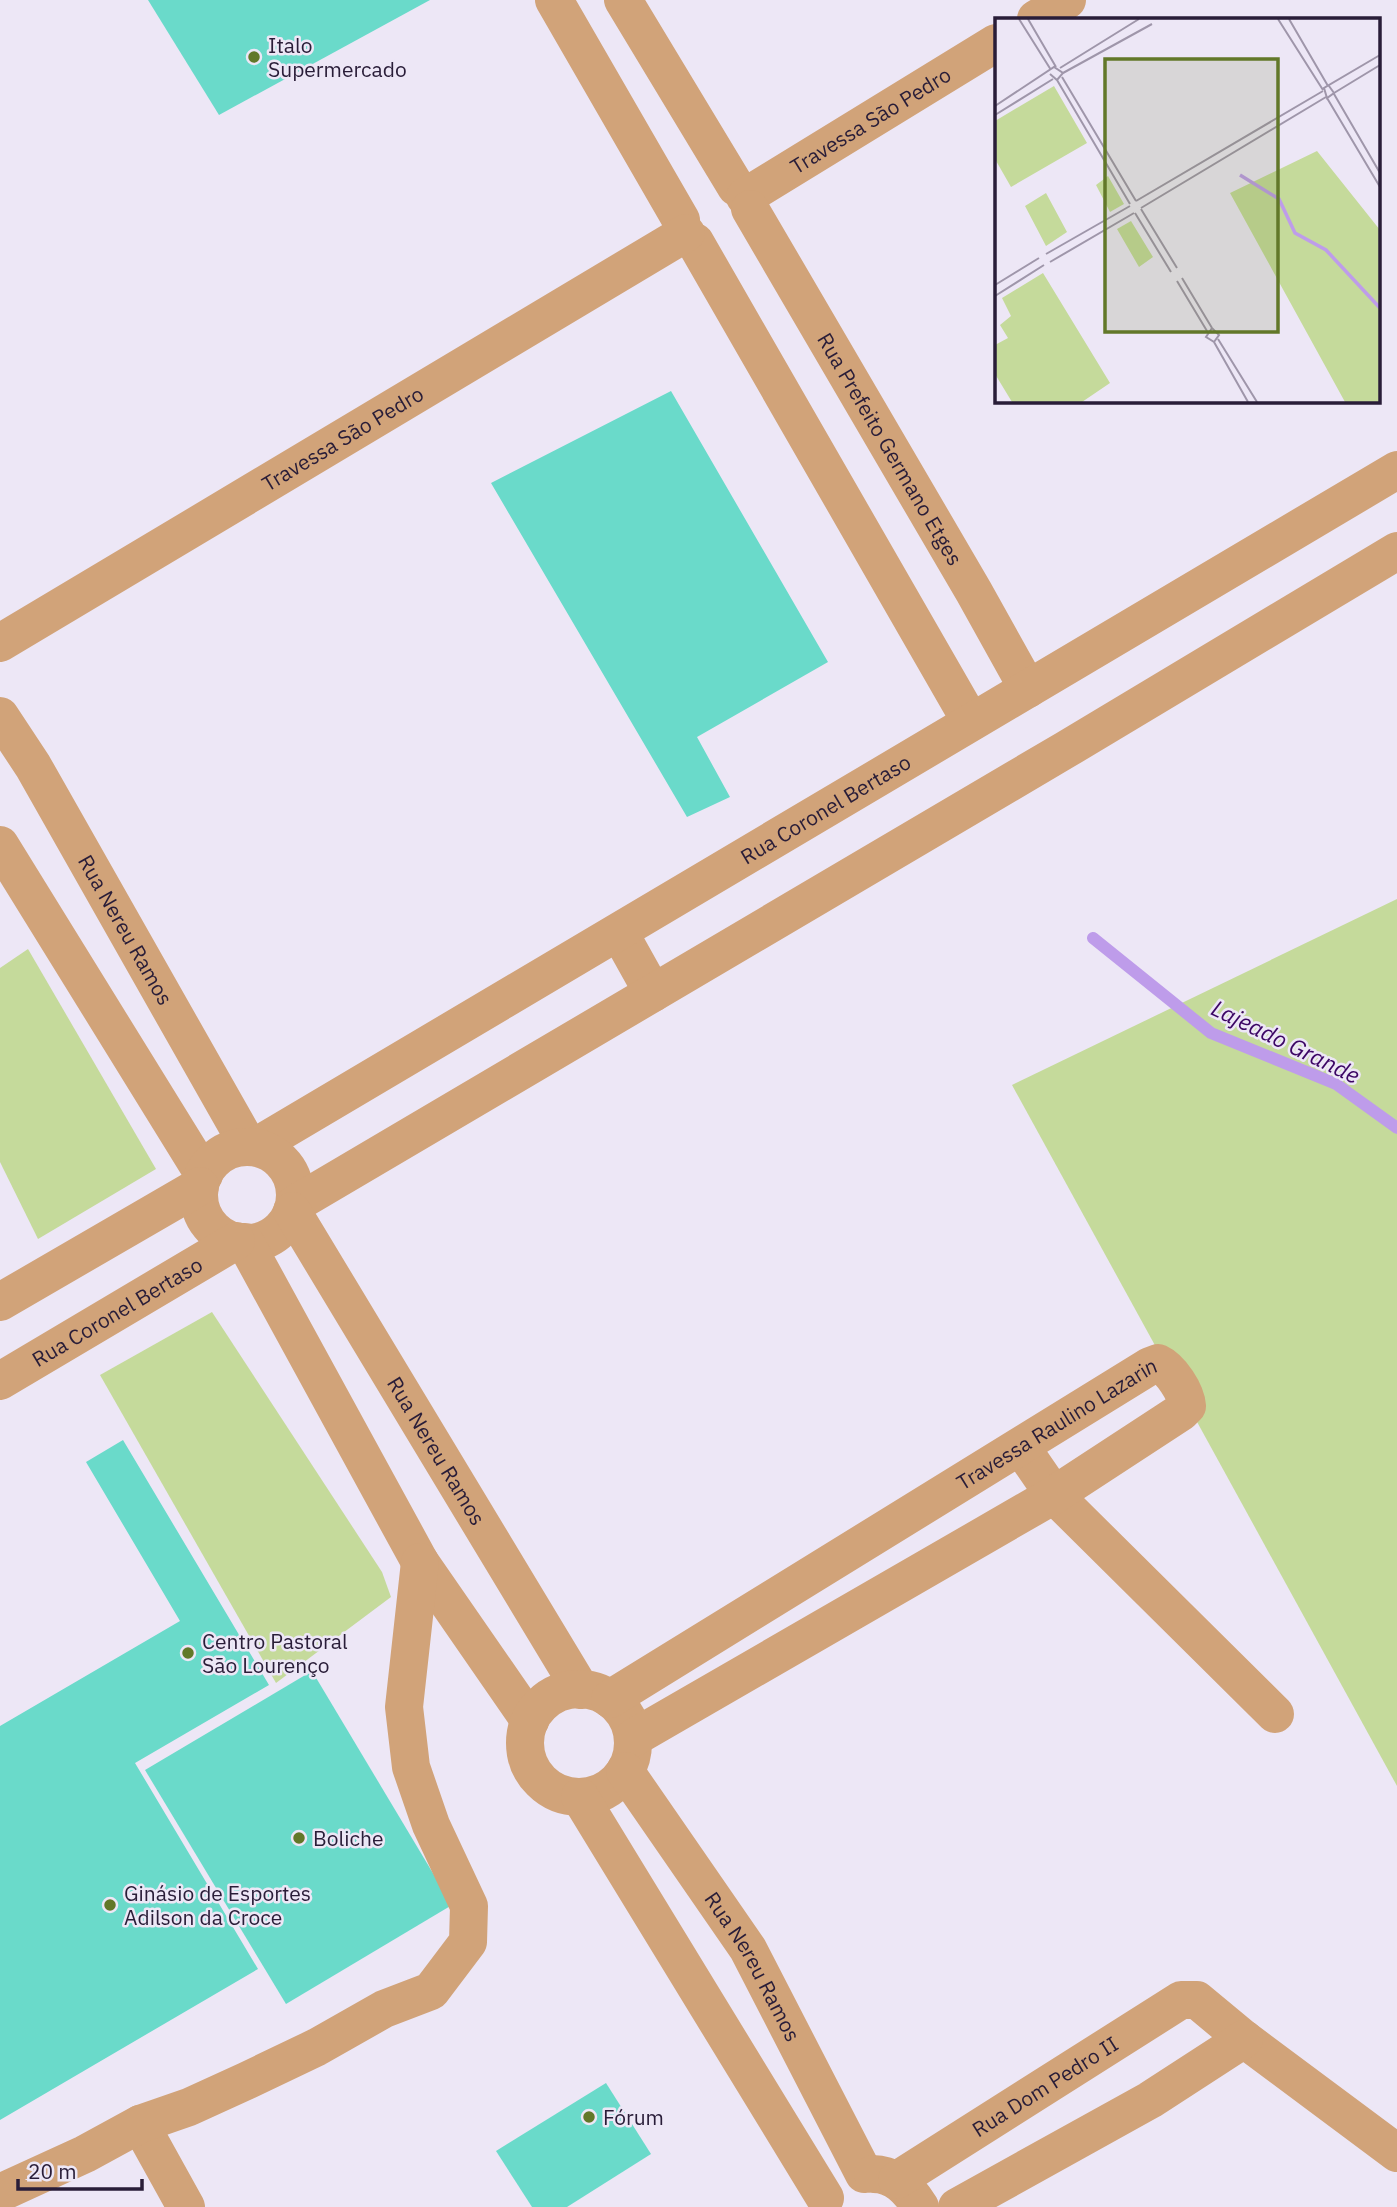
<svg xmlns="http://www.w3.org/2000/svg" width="1397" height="2207" font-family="'IBM Plex Sans',sans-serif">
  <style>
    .green { fill: #c5da9b }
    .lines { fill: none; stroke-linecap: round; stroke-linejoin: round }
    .stream { stroke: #be9cea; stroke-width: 12 }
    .building { fill: #6adaca }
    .minor { stroke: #d1a379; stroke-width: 38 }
    .poi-dot { fill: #627829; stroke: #ede7f6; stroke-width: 2.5 }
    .labels { text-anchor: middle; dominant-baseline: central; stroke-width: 5; stroke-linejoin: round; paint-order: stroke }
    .poi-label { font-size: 21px; fill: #291d38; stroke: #ede7f6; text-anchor: start }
    .street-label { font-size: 21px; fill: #291d38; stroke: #ede7f6 }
    .water-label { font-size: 23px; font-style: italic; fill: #3c0664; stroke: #ede7f6 }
    .inset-river { fill: none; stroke: #be9cea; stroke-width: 3.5 }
    .inset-road { fill: none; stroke: #9f96aa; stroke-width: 2 }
    .view { fill: #627829; fill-opacity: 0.15; stroke: #627829; stroke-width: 3.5 }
    .inset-edge { fill: none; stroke: #291d38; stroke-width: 3.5 }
  </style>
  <rect width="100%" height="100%" fill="#ede7f6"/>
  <g class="green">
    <polygon points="1397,899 1397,1786 1012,1085"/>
    <polygon points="28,949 156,1169 38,1239 0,1162 0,968"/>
    <polygon points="212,1312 382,1572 391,1597 276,1683 100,1375"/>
  </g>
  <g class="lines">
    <polyline class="stream" points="1093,938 1211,1033 1336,1084 1397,1128"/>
  </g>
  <g class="building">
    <polygon points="148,0 430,0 219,115"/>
    <polygon points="671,391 828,662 697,737 730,797 687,817 491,483"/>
    <polygon points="123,1440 269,1685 135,1763 258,1969 0,2120 0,1726 180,1621 86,1462"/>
    <polygon points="312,1671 452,1905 286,2004 145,1770"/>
    <polygon points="606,2083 651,2154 567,2207 532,2207 496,2151"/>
  </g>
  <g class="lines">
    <g class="minor">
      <polyline points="554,0 681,220"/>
      <polyline points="623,0 736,187"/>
      <polyline points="1036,19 1067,0"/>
      <path id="s1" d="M745 197 996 43"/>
      <path id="s2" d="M750 209 974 592 1028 689"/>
      <polyline points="695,242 971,722"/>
      <path id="s3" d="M0 643 686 233"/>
      <path id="s4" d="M0 716 33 766 249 1147"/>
      <polyline points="0,845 204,1175"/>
      <polyline points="619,932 653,993"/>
      <path id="s5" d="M255 1147 1397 470"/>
      <circle cx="247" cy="1195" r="48"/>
      <polyline points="295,1204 1065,750 1397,551"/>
      <path id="s6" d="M292 1211 581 1690"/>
      <polyline points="245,1242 420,1562 530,1721"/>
      <polyline points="0,1302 200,1186"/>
      <path id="s7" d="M0 1381 236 1241"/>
      <polyline points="1021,1447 1054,1495 1275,1714"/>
      <circle cx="579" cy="1743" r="54"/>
      <path id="s8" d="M610 1699 1150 1366 1158 1363C1171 1369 1186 1392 1187 1406L1181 1412 1054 1495 633 1738"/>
      <path id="s9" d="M625 1771 748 1949 864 2174"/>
      <polyline points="580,1797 825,2198"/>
      <polyline points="140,2124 186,2207"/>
      <path d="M873 2174C895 2174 909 2189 920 2207"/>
      <path id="s10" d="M897 2180 1181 2000H1197L1244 2039 1397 2153"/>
      <polyline points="0,2193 85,2154 140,2124 189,2107 246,2081 317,2047 384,2009 431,1991 468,1942 469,1906 431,1825 411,1767 404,1707 420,1562"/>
      <polyline points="957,2207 1150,2100 1244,2039"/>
    </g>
  </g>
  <g class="poi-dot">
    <circle cx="254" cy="57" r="7"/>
    <circle cx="188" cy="1653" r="7"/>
    <circle cx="299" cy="1838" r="7"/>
    <circle cx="110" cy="1905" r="7"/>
    <circle cx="589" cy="2117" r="7"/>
  </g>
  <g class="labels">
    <g class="poi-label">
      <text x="268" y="45">Italo<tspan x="268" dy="24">Supermercado</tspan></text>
      <text x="202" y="1641">Centro Pastoral<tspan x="202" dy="24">São Lourenço</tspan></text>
      <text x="313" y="1838">Boliche</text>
      <text x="124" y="1893">Ginásio de Esportes<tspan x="124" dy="24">Adilson da Croce</tspan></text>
      <text x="603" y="2117">Fórum</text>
    </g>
    <g class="street-label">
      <text stroke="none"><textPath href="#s1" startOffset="147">Travessa São Pedro</textPath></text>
      <text stroke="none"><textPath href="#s3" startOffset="399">Travessa São Pedro</textPath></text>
      <text stroke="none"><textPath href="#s2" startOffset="278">Rua Prefeito Germano Etges</textPath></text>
      <text stroke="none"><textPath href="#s5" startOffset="663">Rua Coronel Bertaso</textPath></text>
      <text stroke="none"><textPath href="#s4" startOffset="248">Rua Nereu Ramos</textPath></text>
      <text stroke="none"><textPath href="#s7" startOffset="136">Rua Coronel Bertaso</textPath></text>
      <text stroke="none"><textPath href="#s8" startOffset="525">Travessa Raulino Lazarin</textPath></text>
      <text stroke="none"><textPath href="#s6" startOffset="280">Rua Nereu Ramos</textPath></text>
      <text stroke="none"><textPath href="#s9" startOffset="234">Rua Nereu Ramos</textPath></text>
      <text stroke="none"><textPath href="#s10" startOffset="175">Rua Dom Pedro II</textPath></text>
    </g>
    <g class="water-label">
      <text transform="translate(1286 1041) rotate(26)">Lajeado Grande</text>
    </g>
  </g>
  <g transform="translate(995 18)">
    <rect width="385" height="385" fill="#ede7f6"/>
    <path d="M59 68 92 125 16 169 0 141V103ZM322 133 385 212V384H350L235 175ZM113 158 129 186 115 194 101 167ZM51 175 72 214 51 228 30 188ZM136 203 158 239 144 249 122 211ZM48 255 115 365 87 384H17L0 356V327L13 320 5 307 16 298 7 280Z" fill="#c5da9b"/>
    <path class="inset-river" d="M245 157 284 181 300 215 331 232 385 290"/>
    <path class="inset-road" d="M24 1 56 52M33 1 61 49M283 1 328 72M294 1 333 68M65 50 144 1M68 55 157 6M67 59 141 183M62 62 135 186M334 68 339 75 332 80 329 70 385 37M339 75 385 47M339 76 385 155M332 80 385 169M0 88 59 49 68 55 62 62 55 56M0 97 58 61M141 183 328 73M146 190 331 79M146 191 182 250M140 195 176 254M51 236 135 188M55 244 139 195M187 260 217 310M182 263 212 313M0 267 44 240M0 278 49 247M223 321 262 384M219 324 224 317 217 310 211 319 219 324 253 384"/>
    <path class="view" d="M110 41H283V314H110Z"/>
    <rect width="385" height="385" class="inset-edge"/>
  </g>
  <path d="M18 2179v10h124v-10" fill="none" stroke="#291d38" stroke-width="3.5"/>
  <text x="28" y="2179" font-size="21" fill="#291d38" stroke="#ede7f6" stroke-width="5" paint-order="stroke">20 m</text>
</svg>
